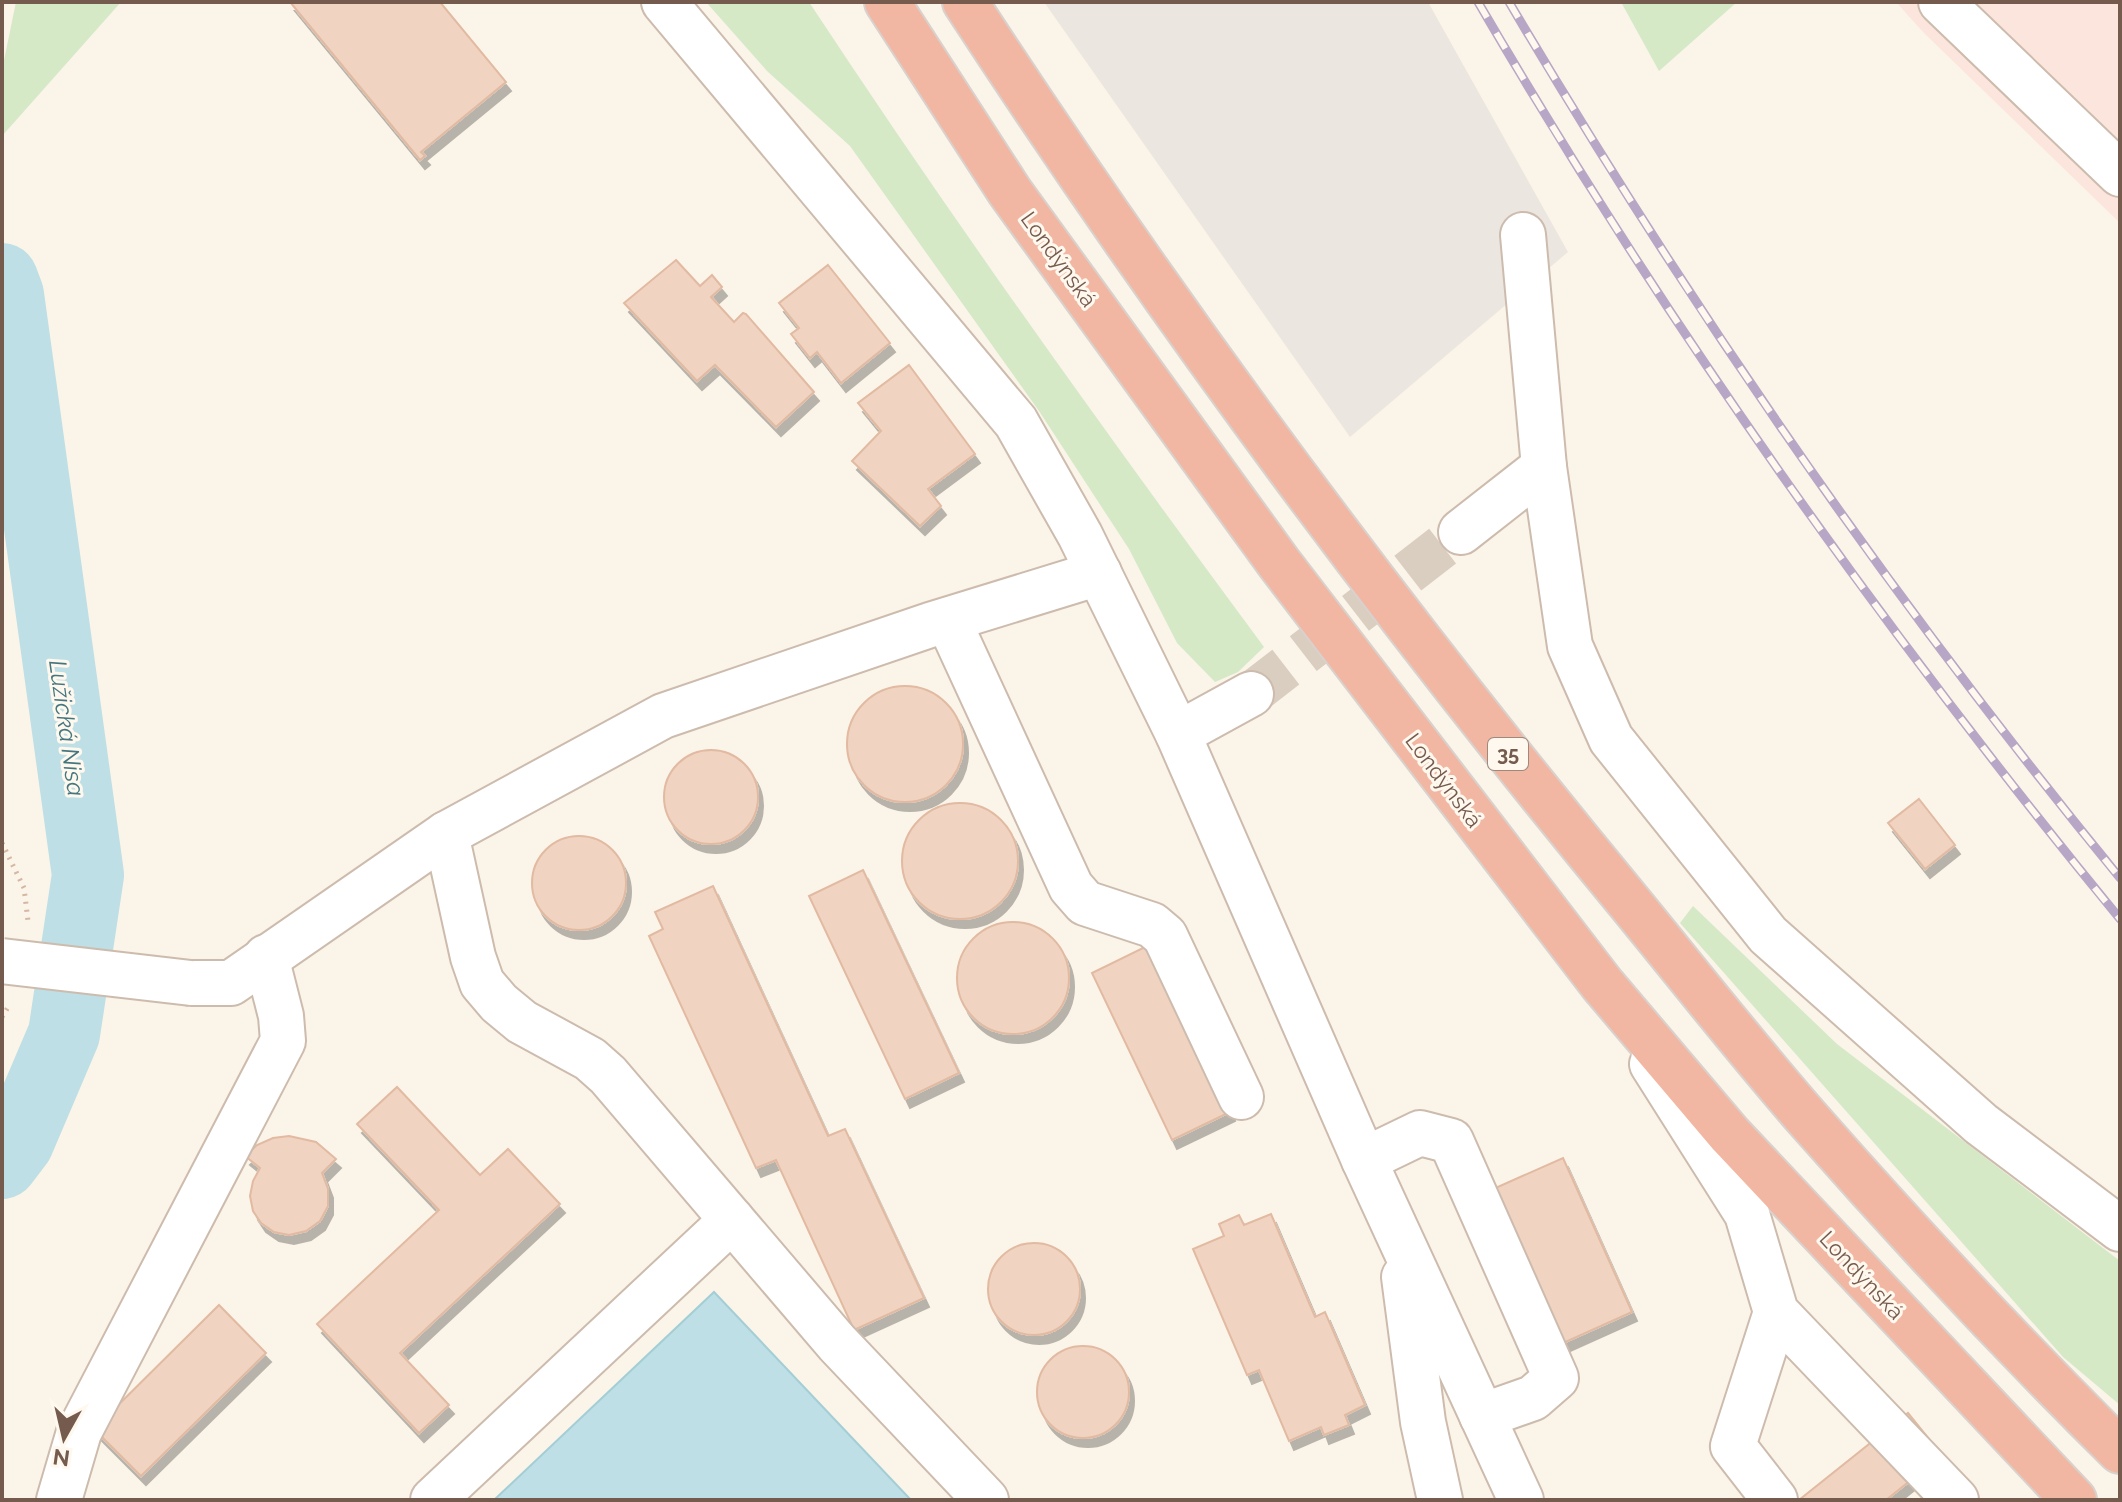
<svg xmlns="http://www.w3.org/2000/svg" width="2122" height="1502" font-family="Raleway,sans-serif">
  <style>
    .commercial { fill: #fbe5dc }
    .industrial { fill: #ece6e1 }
    .green { fill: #d5e9c7 }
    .water { fill: #bddfe5; stroke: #a4ced6; stroke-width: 2 }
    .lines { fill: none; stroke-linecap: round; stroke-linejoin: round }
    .river { stroke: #bddfe5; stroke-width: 72 }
    .building { fill: #f0d3c1; stroke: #e2baa2; stroke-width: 2; filter: url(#shadow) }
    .minor-tunnel { stroke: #dacec1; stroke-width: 44; stroke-dasharray: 44 22; stroke-linecap: butt }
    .minor-casing { stroke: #cdbcae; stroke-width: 48 }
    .highway-casing { stroke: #d8d1cd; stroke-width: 48 }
    .path { stroke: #d5b7a4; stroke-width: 5; stroke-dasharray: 2 6; stroke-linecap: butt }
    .minor { stroke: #fff; stroke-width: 44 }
    .highway { stroke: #f2b7a2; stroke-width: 44 }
    .rail-casing { stroke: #b7a6c5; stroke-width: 9 }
    .rail { stroke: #fef8ee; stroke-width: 6; stroke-dasharray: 18; stroke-linecap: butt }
    .minor-bridge-casing { stroke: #cdbcae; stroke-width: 48; stroke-linecap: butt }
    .minor-bridge { stroke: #fff; stroke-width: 44 }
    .labels { text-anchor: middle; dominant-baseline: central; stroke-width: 6; stroke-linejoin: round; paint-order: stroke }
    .shield { fill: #fef8ee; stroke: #9e8a7d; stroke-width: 2 }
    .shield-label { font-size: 20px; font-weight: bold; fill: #755b4d }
    .street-label { font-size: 22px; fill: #755b4d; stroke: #fef8ee }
    .water-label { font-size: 24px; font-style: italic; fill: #44767f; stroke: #fef8ee }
  </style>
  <defs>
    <filter id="shadow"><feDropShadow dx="5" dy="9" stdDeviation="0" flood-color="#0004"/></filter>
  </defs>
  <rect width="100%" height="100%" fill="#fbf4e8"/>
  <polygon class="commercial" points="1896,2 2120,2 2120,223 1923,32"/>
  <polygon class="industrial" points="1044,2 1428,2 1568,252 1350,437"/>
  <g class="green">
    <polygon points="16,2 121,2 2,136 2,70"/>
    <path d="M706 2H809C954 222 1107 435 1264 647L1238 672 1215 682 1177 643 1129 549 1039 411 850 146 767 71Z"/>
    <polygon points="1621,2 1737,2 1659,71"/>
    <polygon points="1693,906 1837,1044 2120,1261 2120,1405 2063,1357 1680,923"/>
  </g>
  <polygon class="water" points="714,1292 911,1500 494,1500"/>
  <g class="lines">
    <polyline class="river" points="2,279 8,295 88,875 64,1034 18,1142 2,1163"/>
  </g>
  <g class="building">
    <polygon points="290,2 440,2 506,82 421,152 425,156 420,160"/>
    <polygon points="676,260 700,286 712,275 722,287 711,297 734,322 743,313 746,314 814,392 776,427 715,365 697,381 624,303"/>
    <polygon points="828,265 890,343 841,383 817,352 810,358 791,334 799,328 779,303"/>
    <polygon points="909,365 975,454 928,489 941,506 920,526 852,461 881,431 858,403"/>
    <circle cx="905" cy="744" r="58"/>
    <circle cx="711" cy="797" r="47"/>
    <polygon points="1919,799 1955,845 1925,869 1888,823"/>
    <circle cx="960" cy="861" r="58"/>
    <circle cx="579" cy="883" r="47"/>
    <polygon points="863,870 959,1073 905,1099 809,896"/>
    <polygon points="713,886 828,1136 845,1129 924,1298 854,1330 776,1160 756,1168 649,936 663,929 655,912"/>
    <circle cx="1013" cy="978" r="56"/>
    <polygon points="1149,945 1230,1112 1172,1140 1092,973"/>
    <polygon points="397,1087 480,1175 508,1149 560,1204 400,1353 449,1405 419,1433 317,1324 439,1210 357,1124"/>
    <polygon points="289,1136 316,1142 336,1159 322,1173 328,1189 328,1206 320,1221 306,1231 289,1235 274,1232 261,1223 253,1211 250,1196 253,1181 260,1168 245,1156 257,1145 273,1138"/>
    <polygon points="1563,1158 1632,1312 1561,1344 1491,1190"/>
    <polygon points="1271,1214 1315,1317 1325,1312 1365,1405 1345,1415 1349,1425 1324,1435 1321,1427 1289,1441 1259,1370 1247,1375 1193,1249 1224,1236 1219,1224 1239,1215 1244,1225"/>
    <circle cx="1034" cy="1289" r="46"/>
    <polygon points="219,1305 266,1353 141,1476 94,1429"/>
    <circle cx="1083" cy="1392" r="46"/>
    <polygon points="1908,1413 1942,1455 1886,1500 1799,1500"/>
  </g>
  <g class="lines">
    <polyline class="minor-tunnel" points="1251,694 1461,532"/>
    <g class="minor-casing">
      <g id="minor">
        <polyline points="664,2 1016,422 1080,535 1178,734 1364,1160 1521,1500"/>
        <polyline points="1941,2 2120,174"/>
        <polyline points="1523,235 1544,467 1570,646 1611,739 1768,935 1981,1124 2120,1229"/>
        <polyline points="1461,532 1544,467"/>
        <polyline points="948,620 1071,887 1085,903 1152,925 1165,936 1241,1097"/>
        <polyline points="1178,734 1251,694"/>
        <polyline points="446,834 473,957 482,983 499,1003 522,1022 590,1059 608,1075 837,1343 986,1500"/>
        <polyline points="191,983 231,983 446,834 663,716 930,625 1099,573"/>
        <polyline points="1652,1064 1747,1214 1776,1312 1956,1500"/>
        <polyline points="1364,1160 1420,1133 1451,1141 1556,1378 1533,1398 1482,1416"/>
        <polyline points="1404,1277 1423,1422 1440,1500"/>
        <polyline points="59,1500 79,1432 283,1041 281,1016 266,957"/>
        <polyline points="433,1500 732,1220"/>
        <polyline points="1775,1500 1733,1446 1776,1312"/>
      </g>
    </g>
    <g class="highway-casing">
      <g id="highway">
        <polyline points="887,2 1010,192 1279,563 1602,984 1730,1135 2074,1500"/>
        <path d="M965 2C1169 315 1391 614 1629 902 1688 974 1746 1048 1807 1118 1908 1233 2012 1344 2120 1451"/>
      </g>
    </g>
    <g class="path">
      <polyline points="2,843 24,888 28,921"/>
      <polyline points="2,1017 10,1004"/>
    </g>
    <use href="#minor" class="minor"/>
    <use href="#highway" class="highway"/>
    <g class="rail-casing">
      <g id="rail">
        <path d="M1478 2C1666 325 1883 630 2120 919"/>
        <path d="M1509 2C1691 310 1894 602 2120 878"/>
      </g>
    </g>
    <use href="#rail" class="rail"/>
    <g class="minor-bridge-casing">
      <polyline id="minor-bridge" points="2,961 191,983"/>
    </g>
    <use href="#minor-bridge" class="minor-bridge"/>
  </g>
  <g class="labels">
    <rect class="shield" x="1488" y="738" width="40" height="32" rx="6"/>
    <g class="shield-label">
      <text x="1508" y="754">35</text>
    </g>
    <g class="street-label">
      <text transform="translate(1059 259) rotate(54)">Londýnská</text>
      <text transform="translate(1444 780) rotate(53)">Londýnská</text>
      <text transform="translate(1862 1275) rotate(47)">Londýnská</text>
    </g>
    <g class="water-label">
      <text transform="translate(67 728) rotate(82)">Lužická Nisa</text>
    </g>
  </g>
  <rect width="2122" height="1502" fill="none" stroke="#755b4d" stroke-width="8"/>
  <g transform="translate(64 1438) rotate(188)" stroke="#fef8ee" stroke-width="6" paint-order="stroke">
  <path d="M0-6L14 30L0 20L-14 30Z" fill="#755b4d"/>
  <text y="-12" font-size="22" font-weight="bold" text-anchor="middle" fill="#755b4d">N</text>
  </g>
</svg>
